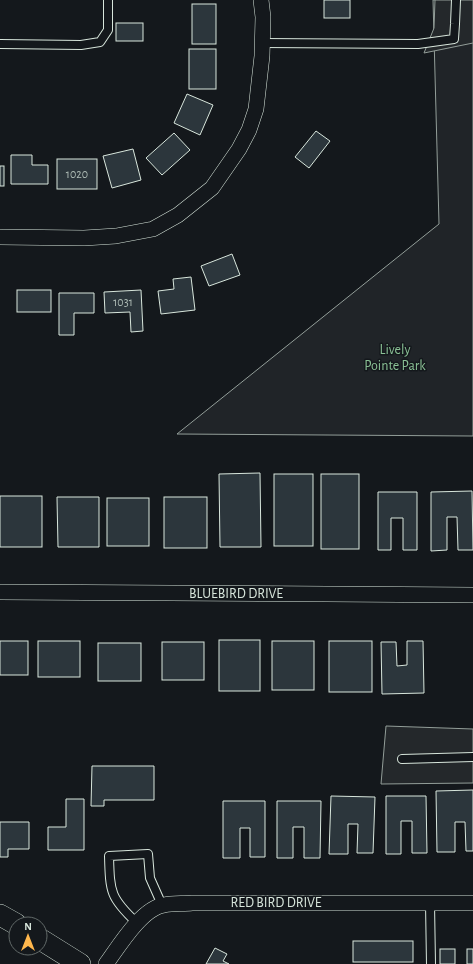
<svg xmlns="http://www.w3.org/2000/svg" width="473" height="964" font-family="'Alegreya Sans',sans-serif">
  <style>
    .green { fill: #202428; stroke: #939e99 }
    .parking { fill: #24282b; stroke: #939e99 }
    .building { fill: #2c363c; stroke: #d8e6dc }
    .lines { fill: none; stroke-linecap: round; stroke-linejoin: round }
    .lane-casing { stroke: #d8e6dc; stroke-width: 10 }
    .street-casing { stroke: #d8e6dc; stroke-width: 16 }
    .secondary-casing { stroke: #d8e6dc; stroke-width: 22 }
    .lane { stroke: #14181c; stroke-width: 8 }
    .street { stroke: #14181c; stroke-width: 15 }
    .secondary { stroke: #14181c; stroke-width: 21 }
    .labels { text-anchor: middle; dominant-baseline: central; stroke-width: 3; stroke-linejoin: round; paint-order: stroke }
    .number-label { font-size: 12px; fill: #adbab4 }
    .park-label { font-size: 14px; fill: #8ac095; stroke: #14181c }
    .street-label { font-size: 14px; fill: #d8e6dc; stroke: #14181c }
  </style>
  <rect width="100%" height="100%" fill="#14181c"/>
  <polygon class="green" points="433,0 473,0 473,436 177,434 439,224"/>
  <g class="parking">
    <polygon points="435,0 473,0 473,43 424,53 434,28"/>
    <polygon points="386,726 473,729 473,783 381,784"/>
  </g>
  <g class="building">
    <rect x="324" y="0" width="26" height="18"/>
    <rect x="192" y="4" width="24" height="40"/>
    <rect x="116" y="23" width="27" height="18"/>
    <rect x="189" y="49" width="27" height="40"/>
    <polygon points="187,94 213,105 200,135 174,123"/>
    <polygon points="316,131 330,141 309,168 295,157"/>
    <polygon points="174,133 190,150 162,175 146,158"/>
    <polygon points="133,149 141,180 112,188 103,156"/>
    <polygon points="11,155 32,155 32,165 48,165 48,184 11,184"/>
    <rect x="57" y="159" width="40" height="30"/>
    <rect x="0" y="166" width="4" height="20"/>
    <polygon points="232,254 240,275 209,286 201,266"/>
    <polygon points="191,277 195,310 161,314 158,291 174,289 173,279"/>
    <rect x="17" y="290" width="34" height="22"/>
    <polygon points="141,290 143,331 131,332 130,312 105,313 104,292"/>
    <polygon points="59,293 94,293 94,313 74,313 74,335 59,335"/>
    <polygon points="260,473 261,547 220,547 219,474"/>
    <rect x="274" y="474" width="39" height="72"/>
    <rect x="321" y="474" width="38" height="75"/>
    <polygon points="472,491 473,550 458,550 457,517 447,517 447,550 431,551 431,492"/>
    <polygon points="378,492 417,492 417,550 403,550 403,518 391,518 391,550 378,550"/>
    <rect x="0" y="496" width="42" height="51"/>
    <polygon points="57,497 99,497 99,547 58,547"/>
    <rect x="164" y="497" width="43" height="51"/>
    <rect x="107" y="498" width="42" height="48"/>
    <rect x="219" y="640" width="41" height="51"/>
    <rect x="0" y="641" width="28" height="34"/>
    <rect x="38" y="641" width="42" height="36"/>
    <rect x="272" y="641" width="42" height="49"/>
    <rect x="329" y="641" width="43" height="51"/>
    <polygon points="407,641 423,641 424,693 382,694 381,642 396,642 397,666 407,665"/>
    <rect x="162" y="642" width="42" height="38"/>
    <rect x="98" y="643" width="43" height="38"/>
    <polygon points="92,766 154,766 154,800 104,800 104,806 91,806"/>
    <polygon points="473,790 473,851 466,851 465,822 455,822 455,852 437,852 436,791"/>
    <polygon points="331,796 375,797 373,853 357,853 358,824 348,824 348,854 329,854"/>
    <polygon points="386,796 426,796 427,853 412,853 412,821 401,821 401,854 386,854"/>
    <polygon points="66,799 84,799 84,850 48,850 48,827 66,827"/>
    <polygon points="223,801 265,801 265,857 250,857 250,828 240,828 240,858 223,858"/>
    <polygon points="277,801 321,801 320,858 304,858 304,827 293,827 293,858 277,858"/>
    <polygon points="0,822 29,822 29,849 8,849 8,857 0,857"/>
    <rect x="353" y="941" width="60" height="21"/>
    <polygon points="215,948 227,954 223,961 229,964 206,964"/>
    <rect x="440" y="949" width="15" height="15"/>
    <rect x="467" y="949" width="6" height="15"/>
  </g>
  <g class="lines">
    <g class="lane-casing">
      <g id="lane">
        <polyline points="262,43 418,44 454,39 455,24 456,0"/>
        <polyline points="0,44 81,45 100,42 108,30 108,0"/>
        <polyline points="402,759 473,757"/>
        <polyline points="430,903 431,964"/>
        <path d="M137 923C110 898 110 892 109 856L148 854 150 878 162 905"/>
      </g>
    </g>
    <g class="street-casing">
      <g id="street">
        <polyline points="0,237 84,238 116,236 153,229 178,215 212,188 239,149 249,130 256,109 262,56 263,17 261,0"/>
        <polyline points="0,592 473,595"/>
        <path d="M106 964C119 946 142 908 164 905 173 903 183 904 192 903H473"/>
      </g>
    </g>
    <g class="secondary-casing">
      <g id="secondary">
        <polyline points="0,915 16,924"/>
        <polyline points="40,939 80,964"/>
      </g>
    </g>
    <use href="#lane" class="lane"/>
    <use href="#street" class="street"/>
    <use href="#secondary" class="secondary"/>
  </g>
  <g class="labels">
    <g class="number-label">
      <text x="77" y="174">1020</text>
      <text x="123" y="302">1031</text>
    </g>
    <g class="park-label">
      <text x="395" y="350">Lively<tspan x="395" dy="16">Pointe Park</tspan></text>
    </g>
    <g class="street-label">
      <text x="236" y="594">BLUEBIRD DRIVE</text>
      <text x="276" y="903">RED BIRD DRIVE</text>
    </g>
  </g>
  <g transform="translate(28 936)"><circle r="19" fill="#14181c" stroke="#626a69"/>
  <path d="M0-3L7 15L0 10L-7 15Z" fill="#ffb74d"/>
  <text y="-6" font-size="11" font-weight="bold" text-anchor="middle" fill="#d8e6dc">N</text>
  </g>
</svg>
